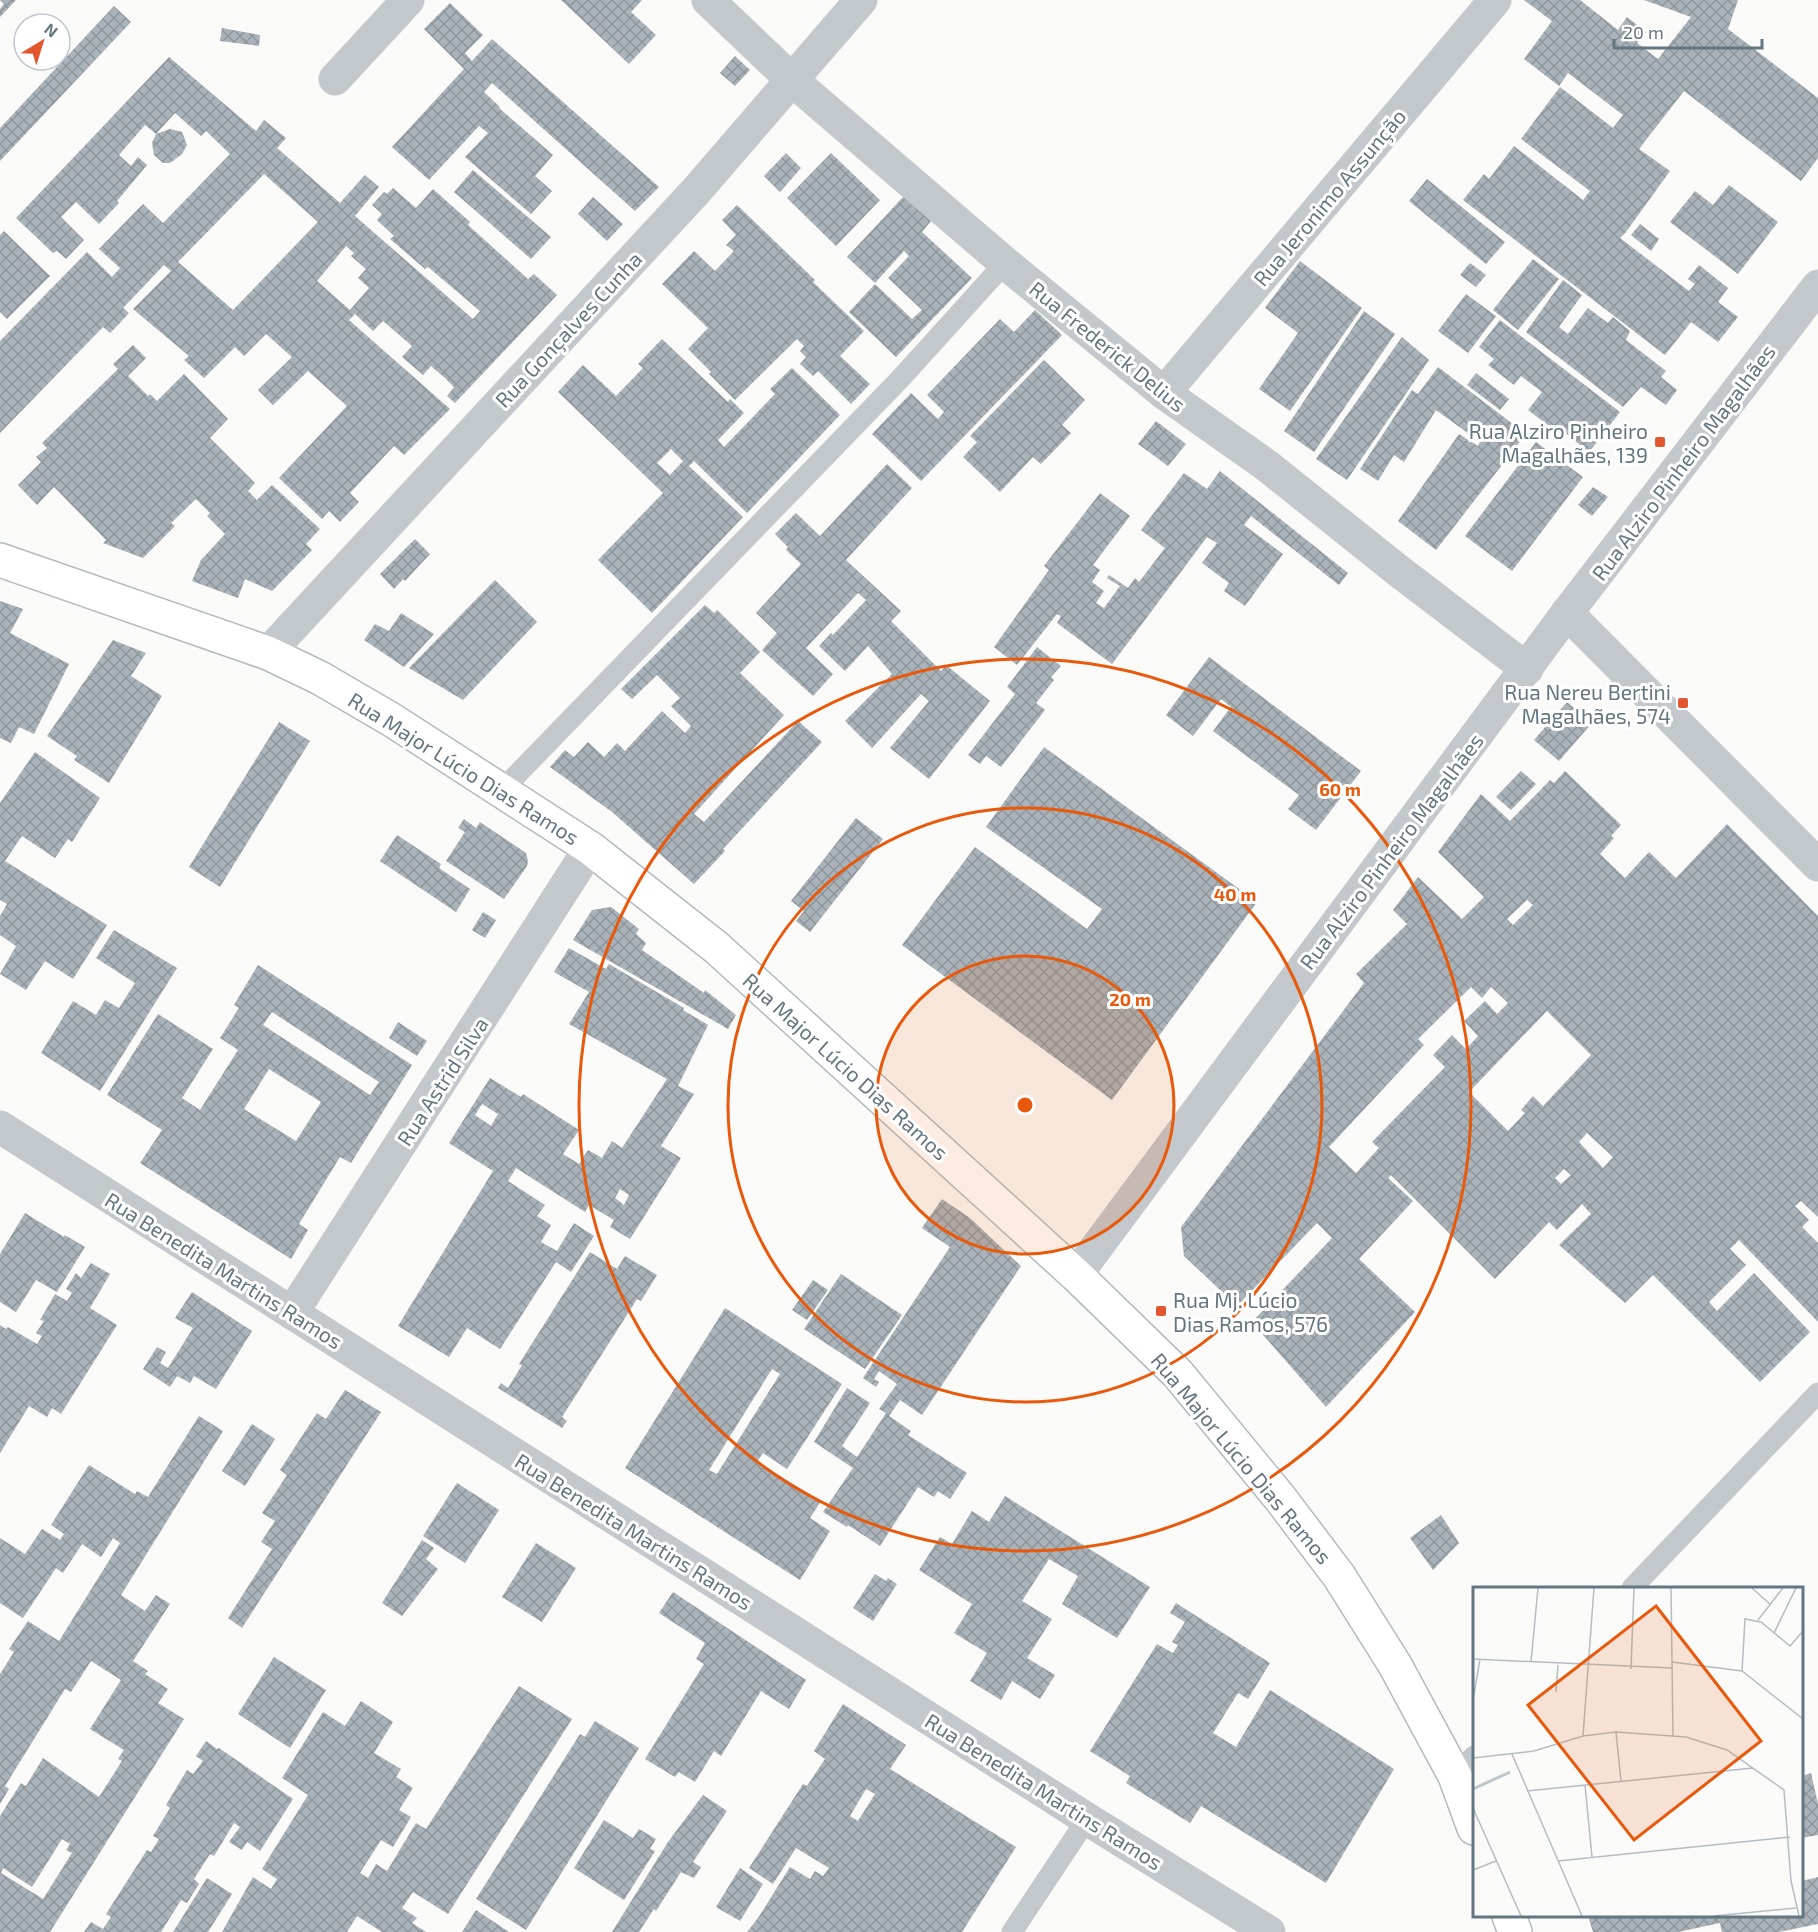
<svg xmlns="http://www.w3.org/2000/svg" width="1818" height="1932" font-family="'Exo 2',sans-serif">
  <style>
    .building { fill: url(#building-cross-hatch); fill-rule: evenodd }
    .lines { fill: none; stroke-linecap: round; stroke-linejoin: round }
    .secondary-casing { stroke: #b3babf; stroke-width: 36 }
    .service { stroke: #c3c8cc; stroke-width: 21 }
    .minor { stroke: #c3c8cc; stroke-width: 33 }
    .tertiary { stroke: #c3c8cc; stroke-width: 33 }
    .secondary { stroke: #fff; stroke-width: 33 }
    .ring { fill: none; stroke: #e8590c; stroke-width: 3 }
    .poi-dot { fill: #e4572e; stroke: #fff; stroke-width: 2 }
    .labels { text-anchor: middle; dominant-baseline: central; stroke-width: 6; stroke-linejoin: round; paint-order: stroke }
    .street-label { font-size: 21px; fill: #657683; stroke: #fff }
    .poi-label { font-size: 21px; fill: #657683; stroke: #fff; text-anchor: end }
    .inset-river { fill: none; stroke: #bbc7cb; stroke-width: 3 }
    .inset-road { fill: none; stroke: #b5bdc2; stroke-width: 1.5 }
    .view { fill: #e8590c; fill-opacity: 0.15; stroke: #e8590c; stroke-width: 3 }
    .inset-edge { fill: none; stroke: #657683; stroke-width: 3 }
    .centre { fill: #e8590c; stroke: #fff; stroke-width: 3 }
    .ring-label { font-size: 18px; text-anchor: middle; font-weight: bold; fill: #e8590c; stroke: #fff; stroke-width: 6; stroke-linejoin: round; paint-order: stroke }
  </style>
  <defs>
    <pattern id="building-cross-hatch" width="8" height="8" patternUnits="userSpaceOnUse" patternTransform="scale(1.5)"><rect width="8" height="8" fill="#aab3b9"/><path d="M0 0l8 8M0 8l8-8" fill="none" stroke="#8e969c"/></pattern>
  </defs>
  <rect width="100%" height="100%" fill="#fafaf8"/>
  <g class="building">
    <polygon points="0,0 16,0 0,17 0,9 4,4"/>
    <polygon points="561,0 642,0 631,12 656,35 629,64"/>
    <polygon points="1524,0 1580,0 1618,30 1627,17 1646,32 1637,43 1658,59 1691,17 1644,0 1738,0 1728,29 1818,98 1818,158 1801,181 1684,91 1639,149 1670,171 1626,232 1620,238 1689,291 1695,284 1688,279 1699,265 1728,288 1718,302 1738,317 1718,342 1691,322 1665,355 1463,200 1484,174 1489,179 1514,146 1583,200 1590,191 1521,139 1560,87 1613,128 1623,115 1568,73 1559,86 1524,59 1552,21"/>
    <polygon points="450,3 483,35 465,53 472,61 492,39 659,187 635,211 492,83 484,92 500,107 499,108 553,155 535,176 552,191 531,214 465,157 488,133 479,126 429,180 392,147 464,69 424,29"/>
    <polygon points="114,6 131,22 0,161 0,128"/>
    <polygon points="222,28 260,35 259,46 220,41"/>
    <polygon points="735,56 750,70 735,86 720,73"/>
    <path d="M169 57 256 131 264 120 286 138 277 148 340 203 365 175 379 187 355 216 473 319 480 311 428 267 425 269 390 239 394 236 377 220 382 214 372 205 384 192 387 194 393 188 416 208 433 189 470 222 468 225 528 279 534 274 557 295 455 403 447 396 454 387 445 378 431 366 423 375 402 357 412 346 383 321 373 331 355 314 349 320 450 409 404 455 394 446 350 493 359 502 340 522 329 511 322 519 279 478 347 406 308 371 273 405 258 390 292 357 266 334 244 356 235 347 204 378 184 360 189 356 133 309 171 271 164 265 123 308 129 313 118 325 110 333 103 327 0 433V341L87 252 112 277 120 268 99 249 143 204 163 223 230 154 206 131 201 136 175 113 156 134 145 125 119 155 131 166 138 157 147 165 117 201 119 203 99 224 76 202 61 217 84 240 66 259 57 251 53 253 16 218ZM264 174 318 222 233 310 178 262ZM346 246 354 253 351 256 366 269 358 278 369 288 350 310 317 281Z"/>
    <polygon points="170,129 182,132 187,145 182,154 170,163 163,163 154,155 152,143 156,134"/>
    <polygon points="786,153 801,168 780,192 764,176"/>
    <polygon points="831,153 880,200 836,246 787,198"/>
    <polygon points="473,170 551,237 531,259 454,192"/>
    <polygon points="1427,179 1505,242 1486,264 1409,201"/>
    <polygon points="1729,185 1778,222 1738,274 1670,222 1695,191 1713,205"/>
    <polygon points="904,196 931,221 922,232 972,278 896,357 849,312 875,284 912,319 922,310 888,278 909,256 904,251 875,283 847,257"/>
    <polygon points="593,197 623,224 607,241 578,214"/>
    <polygon points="737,205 815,280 813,282 864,331 840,356 870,384 851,404 818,371 813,376 800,364 806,357 800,351 804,346 797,339 735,400 709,374 711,372 688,349 708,328 662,284 694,251 715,271 734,251 726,245 736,235 722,220"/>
    <polygon points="1640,224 1659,239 1651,251 1631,235"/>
    <polygon points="4,231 50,276 7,319 0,312 0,235"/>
    <polygon points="1533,259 1559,279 1518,330 1493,310"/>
    <polygon points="1300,261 1362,308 1290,411 1259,389 1298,333 1265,308"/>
    <polygon points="1470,263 1486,275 1476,287 1460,275"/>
    <polygon points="1563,280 1582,295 1559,327 1568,334 1588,308 1608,323 1613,317 1630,331 1626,340 1666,371 1661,377 1677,390 1666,405 1641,387 1623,407 1526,332"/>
    <polygon points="1466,294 1496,316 1468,353 1438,331"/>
    <polygon points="1035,310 1062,335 921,481 872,434 911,393 938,419 944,412 927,395 1000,319 1014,332"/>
    <polygon points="1364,311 1395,334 1314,452 1284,431"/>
    <polygon points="1500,320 1620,412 1589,452 1564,432 1561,435 1528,410 1542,392 1521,376 1514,385 1488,365 1494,359 1479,347"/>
    <polygon points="1402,337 1429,360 1347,480 1316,459"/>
    <path d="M662 339 728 402 730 399 744 413 718 440 724 447 775 394 770 389 792 368 840 415 747 513 694 461 689 466 743 517 652 613 598 560 663 493 558 392 583 365 616 396 643 368 638 364ZM671 449 683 461 670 475 657 463Z"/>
    <polygon points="133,345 146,358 128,376 148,396 150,394 157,401 184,374 228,419 210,438 255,483 248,491 257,500 272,485 320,529 306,544 312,550 272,591 245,579 238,598 192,581 201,560 225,534 207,516 210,513 196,499 171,523 175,526 143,558 103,543 106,540 54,487 37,505 18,485 41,462 36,457 47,448 42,443 118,369 113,364"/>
    <polygon points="1044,360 1085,400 1062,425 1071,433 1041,464 1033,457 1000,492 963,457 977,442 970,436"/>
    <polygon points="1438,367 1526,434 1436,550 1398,521 1459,434 1478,446 1480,442 1436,410 1404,462 1394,455 1378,481 1360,469 1412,390 1418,394"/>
    <polygon points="1476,373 1509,399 1500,410 1467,385"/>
    <polygon points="1156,421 1186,444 1168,466 1138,444"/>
    <polygon points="1536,442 1583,477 1512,571 1465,536"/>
    <polygon points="887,464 912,488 846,560 901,611 891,621 941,671 946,665 990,701 929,779 890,748 929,701 921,694 872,748 845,721 892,674 868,646 845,671 819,646 831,633 833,635 866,600 858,593 806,648 833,674 813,696 762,650 777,633 756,613 801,564 786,550 788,547 775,534 796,513 820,536"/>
    <polygon points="1220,471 1348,573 1339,585 1251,516 1244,525 1283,554 1245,606 1224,591 1229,583 1202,563 1217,543 1207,537 1112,664 1057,623 1061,616 1057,614 1017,665 994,647 1049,570 1044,566 1100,493 1130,516 1093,565 1100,570 1092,582 1104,591 1096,603 1104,608 1120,586 1107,578 1109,575 1128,588 1135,578 1139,582 1165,548 1141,530 1184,473 1207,489"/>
    <polygon points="1593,487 1608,497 1592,516 1578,505"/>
    <polygon points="415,539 430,554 405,581 403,579 394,589 380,574"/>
    <polygon points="495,580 537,622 463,700 409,668"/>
    <polygon points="0,601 23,609 10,633 69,664 34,734 19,727 11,743 0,738"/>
    <polygon points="705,605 714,613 717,610 760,652 740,673 784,715 694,814 704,822 798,721 822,742 723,849 725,851 694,884 612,812 550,767 565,750 574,757 588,742 604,757 617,743 625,751 662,711 685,733 691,726 671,706 680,698 657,675 632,699 621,689"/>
    <polygon points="401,613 434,634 404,667 364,640 375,624 389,631"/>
    <polygon points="113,640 146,653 131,676 162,696 109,783 74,760 77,756 47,736"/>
    <polygon points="1037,647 1061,666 1051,677 1054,680 1036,703 1045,710 1001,767 986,756 980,764 968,755 1015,694 1007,687"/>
    <polygon points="1209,657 1361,771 1316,830 1288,809 1299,795 1213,731 1231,707 1221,699 1193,736 1166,715"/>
    <polygon points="1567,702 1592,723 1559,761 1534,740"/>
    <polygon points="279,722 310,741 220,887 189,867"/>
    <polygon points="1044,747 1257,902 1112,1100 902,945 975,847 1087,929 1102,909 986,827"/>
    <polygon points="35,752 100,798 72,842 68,839 55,858 22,836 5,861 107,925 73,979 45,961 26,990 0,974 16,946 0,935 0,916 7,904 0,900 0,803"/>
    <polygon points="1521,771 1536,784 1511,810 1496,797"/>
    <path d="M1565 771 1621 825 1611 836 1614 838 1600 854 1625 878 1649 852 1676 878 1727 824 1818 916V1217L1801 1201 1795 1206 1809 1220 1802 1227 1818 1243V1322L1739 1240 1730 1249 1746 1265 1709 1302 1717 1311 1754 1273 1810 1332 1760 1382 1653 1275 1625 1303 1559 1245 1591 1214 1582 1204 1557 1230 1549 1222 1495 1279 1391 1175 1388 1178 1413 1201 1359 1259 1415 1312 1326 1407 1252 1322 1332 1238 1317 1223 1237 1306 1184 1256 1181 1227 1364 983 1356 974 1407 924 1393 910 1418 877 1462 919 1484 897 1438 852 1481 794 1510 821 1550 780 1554 783ZM1527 900 1533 905 1513 925 1507 919ZM1471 987 1482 998 1491 987 1508 1003 1497 1014 1485 1001 1464 1021 1478 1036 1466 1049 1452 1035 1433 1055 1445 1067 1372 1142 1379 1148 1356 1173 1329 1147 1424 1045 1418 1039ZM1547 1011 1591 1055 1543 1106 1533 1096 1521 1110 1525 1113 1508 1131 1469 1092ZM1587 1133 1613 1157 1603 1168 1579 1142ZM1564 1169 1571 1175 1561 1184 1555 1178Z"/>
    <polygon points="856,818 883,839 810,932 796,921 804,911 791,901"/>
    <polygon points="464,819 476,828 480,822 526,853 528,861 527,866 504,899 446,861 465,832 458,828"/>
    <polygon points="397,835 441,864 439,868 470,889 456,912 380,861"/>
    <polygon points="611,907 639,929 636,934 646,943 642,950 704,993 705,990 736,1015 728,1029 573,940 592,910"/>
    <polygon points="483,912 496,920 485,938 472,930"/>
    <polygon points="114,930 177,968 100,1091 41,1053 73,1001 96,1015 105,1000 119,1008 135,983 96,958"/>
    <path d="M569 948 606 969 609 964 684 1008 683 1010 708 1025 678 1086 694 1094 661 1146 681 1158 630 1239 610 1227 614 1220 589 1205 585 1212 516 1168 508 1181 545 1205 537 1216 551 1225 541 1242 557 1251 574 1223 594 1236 571 1272 556 1262 500 1349 467 1328 449 1357 398 1326 493 1171 449 1143 490 1078 521 1097 523 1094 579 1130 563 1154 579 1164 588 1150 602 1158 612 1141 622 1148 667 1079 569 1024 589 992 554 972ZM482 1104 498 1114 491 1126 475 1115ZM620 1189 629 1195 624 1205 615 1198Z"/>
    <path d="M258 965 412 1065 351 1163 340 1157 299 1224 308 1230 291 1259 140 1163 162 1130 107 1095 158 1014 213 1049 182 1098 200 1110 238 1050 220 1038 239 1008 234 1005ZM272 1012 379 1082 370 1095 263 1025ZM269 1069 321 1102 296 1141 244 1109Z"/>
    <polygon points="398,1022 427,1041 417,1056 389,1038"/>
    <polygon points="942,1199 970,1218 1021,1266 922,1415 900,1400 889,1416 911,1431 908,1435 967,1473 950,1499 938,1491 934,1497 918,1487 880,1546 848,1525 847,1527 823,1512 853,1468 814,1442 847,1388 870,1403 842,1446 857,1457 886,1413 879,1409 897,1384 879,1371 874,1379 879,1382 876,1387 863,1378 950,1247 922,1228"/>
    <polygon points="25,1213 64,1237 65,1235 85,1247 57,1292 36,1280 16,1312 0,1302 0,1254"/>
    <polygon points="590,1252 617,1269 625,1256 657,1275 641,1301 637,1299 562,1417 567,1421 562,1428 498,1388 501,1383 508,1388 522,1365 519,1364"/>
    <polygon points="91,1263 110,1274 90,1308 117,1325 61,1414 52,1408 47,1417 29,1406 0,1453 0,1325 6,1329 8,1327 37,1344 42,1336 36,1333 44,1321 40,1320 55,1294 67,1301 72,1293 66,1289 76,1273 81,1278"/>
    <polygon points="841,1274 902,1315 865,1369 804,1329"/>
    <polygon points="813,1280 828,1290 807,1320 792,1310"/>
    <polygon points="192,1292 252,1331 216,1389 194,1376 190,1383 177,1376 170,1387 143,1369 157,1347 166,1352 160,1363 168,1368 193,1328 175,1318"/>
    <path d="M725 1308 842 1384 787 1469 763 1453 757 1462 821 1501 810 1518 830 1531 800 1580 625 1468ZM772 1369 780 1374 717 1474 709 1470Z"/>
    <polygon points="345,1390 381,1412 242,1628 228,1618 272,1549 261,1542 275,1521 262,1513 287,1475 280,1470 317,1413 326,1419"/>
    <path d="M199 1416 223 1431 121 1595 145 1611 156 1595 170 1604 133 1661 148 1671 145 1674 168 1689 158 1703 184 1719 50 1932H0V1816L21 1783 26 1786 43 1758 99 1797 122 1761 118 1759 124 1750 90 1729 121 1680 91 1661 71 1692 65 1689 5 1786 9 1789 0 1804V1674L14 1652 9 1649 28 1621 59 1641 120 1543 113 1538 101 1557 82 1544 63 1573 56 1568 23 1618 0 1603V1538L25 1554 42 1529 60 1540 64 1534 51 1525 89 1465 135 1494 137 1491 148 1497ZM62 1839 70 1844 66 1850 72 1853 43 1899 1 1873 3 1868 32 1887Z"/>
    <polygon points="252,1424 275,1439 245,1486 222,1471"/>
    <polygon points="457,1483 499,1510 465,1563 423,1536"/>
    <polygon points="1005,1496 1150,1587 1117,1638 1062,1604 1078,1576 1049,1559 1022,1601 1052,1619 1027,1658 1055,1675 1040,1699 1012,1681 1001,1700 970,1681 987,1653 954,1633 972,1604 919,1570 940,1537 952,1544 972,1511 989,1522"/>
    <polygon points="1441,1515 1459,1543 1433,1570 1410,1538"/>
    <polygon points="422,1540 434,1548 426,1559 438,1569 402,1616 382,1603"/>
    <polygon points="536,1543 576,1568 542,1622 502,1597"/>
    <polygon points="875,1574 886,1581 888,1578 897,1584 873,1621 853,1608"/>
    <polygon points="673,1592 806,1680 789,1709 761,1691 721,1756 714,1751 695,1782 679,1772 675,1777 645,1759 704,1664 696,1659 705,1643 659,1613"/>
    <polygon points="1176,1603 1270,1663 1248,1699 1238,1693 1213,1733 1236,1747 1270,1690 1394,1769 1326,1883 1201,1806 1190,1823 1126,1783 1130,1776 1090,1751 1157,1644 1173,1653 1178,1645 1172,1642 1185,1622 1170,1613"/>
    <polygon points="274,1657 326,1690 290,1748 238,1714"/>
    <polygon points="519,1686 572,1719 448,1914 413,1892 402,1908 417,1918 412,1923 426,1932 382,1932 357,1916 347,1932 222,1932 253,1877 271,1889 277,1879 262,1869 308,1795 282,1778 323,1712 345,1726 361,1701 393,1722 374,1753 401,1769 396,1777 413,1788 399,1810 411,1817 393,1847 381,1840 360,1873 368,1878 376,1864 387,1871 416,1823 426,1829"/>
    <path d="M843 1704 906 1745 890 1769 1016 1847 962 1932H747L758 1918 790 1867 810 1879 815 1871 823 1876 829 1868 796 1848 773 1884 749 1868 803 1784 807 1786 825 1759 814 1751ZM866 1789 875 1794 858 1821 850 1816Z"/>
    <polygon points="595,1721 639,1748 526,1930 476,1899 580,1734 585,1737"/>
    <polygon points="206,1741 217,1749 219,1748 293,1799 260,1851 247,1842 242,1850 229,1842 240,1827 234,1823 214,1856 210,1854 194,1879 199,1884 187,1903 181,1900 161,1932 84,1932 91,1922 103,1929 111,1917 106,1914 147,1850 151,1852 159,1839 153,1836 170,1808 166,1805 187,1770 193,1774 203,1761 196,1756"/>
    <polygon points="1811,1773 1818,1804 1818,1835 1802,1838 1802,1776"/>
    <polygon points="703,1795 727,1811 693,1862 701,1867 694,1878 681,1872 656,1911 654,1909 639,1932 612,1932 668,1842"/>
    <polygon points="604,1820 633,1838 639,1829 656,1839 650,1849 655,1851 624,1900 574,1868"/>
    <polygon points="740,1868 763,1884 740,1921 716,1907"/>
    <polygon points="1818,1877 1818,1924 1779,1932 1722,1932 1720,1923 1678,1932 1593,1932 1588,1916 1802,1916 1802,1881"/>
    <polygon points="207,1878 232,1894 208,1932 173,1932"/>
    <polygon points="476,1910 509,1932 462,1932"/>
  </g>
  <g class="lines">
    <g class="secondary-casing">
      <g id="secondary">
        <polyline points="0,560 268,653 320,678 392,720 590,848 717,948 1076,1275 1178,1374 1280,1498 1339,1576 1395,1665 1455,1776 1474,1828"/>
        <polyline points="1509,1916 1515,1932"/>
      </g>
    </g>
    <g class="service">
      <polyline points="502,790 901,378 1005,263"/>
      <polyline points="1632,1588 1818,1393"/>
      <polyline points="1455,1776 1474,1756"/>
      <polyline points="1012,1932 1087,1819"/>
    </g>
    <g class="minor">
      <polyline points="708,0 793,81 1005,263 1164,393 1266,465 1400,572 1527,669"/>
      <polyline points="335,79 408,0"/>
      <polyline points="1164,393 1495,0"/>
      <polyline points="1567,613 1818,865"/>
      <polyline points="268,653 696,191 861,0"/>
      <polyline points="0,1127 1087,1819 1269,1932"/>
      <polyline points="292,1313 590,848"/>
    </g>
    <polyline class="tertiary" points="1076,1275 1567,613 1818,286"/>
    <use href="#secondary" class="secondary"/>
  </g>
  <circle cx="1025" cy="1105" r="149" fill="#e8590c" fill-opacity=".12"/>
  <g class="ring">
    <circle cx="1025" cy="1105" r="149"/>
    <circle cx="1025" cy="1105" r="297"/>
    <circle cx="1025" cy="1105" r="446"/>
  </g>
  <g class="poi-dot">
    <rect x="1654" y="436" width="12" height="12" rx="3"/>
    <rect x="1677" y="697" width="12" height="12" rx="3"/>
    <rect x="1155" y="1305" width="12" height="12" rx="3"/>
  </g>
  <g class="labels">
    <g class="street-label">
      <text transform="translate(1329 197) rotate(-50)">Rua Jeronimo Assunção</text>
      <text transform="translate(568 329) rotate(-47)">Rua Gonçalves Cunha</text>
      <text transform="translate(1108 346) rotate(39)">Rua Frederick Delius</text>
      <text transform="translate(1683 462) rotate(-53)">Rua Alziro Pinheiro Magalhães</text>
      <text transform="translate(464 768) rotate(32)">Rua Major Lúcio Dias Ramos</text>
      <text transform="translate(1391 851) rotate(-53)">Rua Alziro Pinheiro Magalhães</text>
      <text transform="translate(846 1066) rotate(42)">Rua Major Lúcio Dias Ramos</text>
      <text transform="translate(442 1081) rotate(-57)">Rua Astrid Silva</text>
      <text transform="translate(224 1270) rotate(32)">Rua Benedita Martins Ramos</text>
      <text transform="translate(1242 1458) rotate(50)">Rua Major Lúcio Dias Ramos</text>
      <text transform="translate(634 1531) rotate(32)">Rua Benedita Martins Ramos</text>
      <text transform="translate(1044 1791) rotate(32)">Rua Benedita Martins Ramos</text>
    </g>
    <g class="poi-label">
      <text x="1648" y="430">Rua Alziro Pinheiro<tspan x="1648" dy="24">Magalhães, 139</tspan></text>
      <text x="1671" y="691">Rua Nereu Bertini<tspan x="1671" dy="24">Magalhães, 574</tspan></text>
      <text x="1173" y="1299" text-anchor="start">Rua Mj. Lúcio<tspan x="1173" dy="24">Dias Ramos, 576</tspan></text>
    </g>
  </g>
  <g transform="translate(1473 1587)">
    <rect width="330" height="330" fill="#fafaf8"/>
    <path class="inset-river" d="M0 202 37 185"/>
    <path class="inset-road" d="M198 1 200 149M279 1 298 18M285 33 310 1M301 46 323 1M0 72 199 81M58 75 65 1M199 75 269 84 330 132M158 82 161 1M269 84 272 32 288 35 317 59 330 44M83 105 85 78M0 113 7 72M143 145 148 194M110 149 121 1M39 167 109 329M0 171 61 164 110 149 143 145 213 150 254 163 311 203 318 294 326 329M112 198 119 270M54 204 280 181M0 221 48 329M85 274 317 250M0 283 23 274M241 329 323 321"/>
    <path class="view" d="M183 19 288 154 161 253 55 118Z"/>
    <rect width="330" height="330" class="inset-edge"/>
  </g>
  <circle cx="1025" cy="1105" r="9" class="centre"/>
  <g class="ring-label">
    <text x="1340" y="796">60 m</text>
    <text x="1235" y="901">40 m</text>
    <text x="1130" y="1006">20 m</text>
  </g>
  <g transform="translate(42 42) rotate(38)"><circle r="28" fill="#ffffff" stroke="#c1c8cd" stroke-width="1.5"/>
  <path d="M0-4.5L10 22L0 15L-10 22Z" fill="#e4572e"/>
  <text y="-9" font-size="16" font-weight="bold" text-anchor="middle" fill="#657683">N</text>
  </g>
  <path d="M1614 39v9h148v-9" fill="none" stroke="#657683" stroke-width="3"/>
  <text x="1623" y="39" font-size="18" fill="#657683" stroke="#ffffff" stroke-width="4.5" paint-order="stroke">20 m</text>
</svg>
